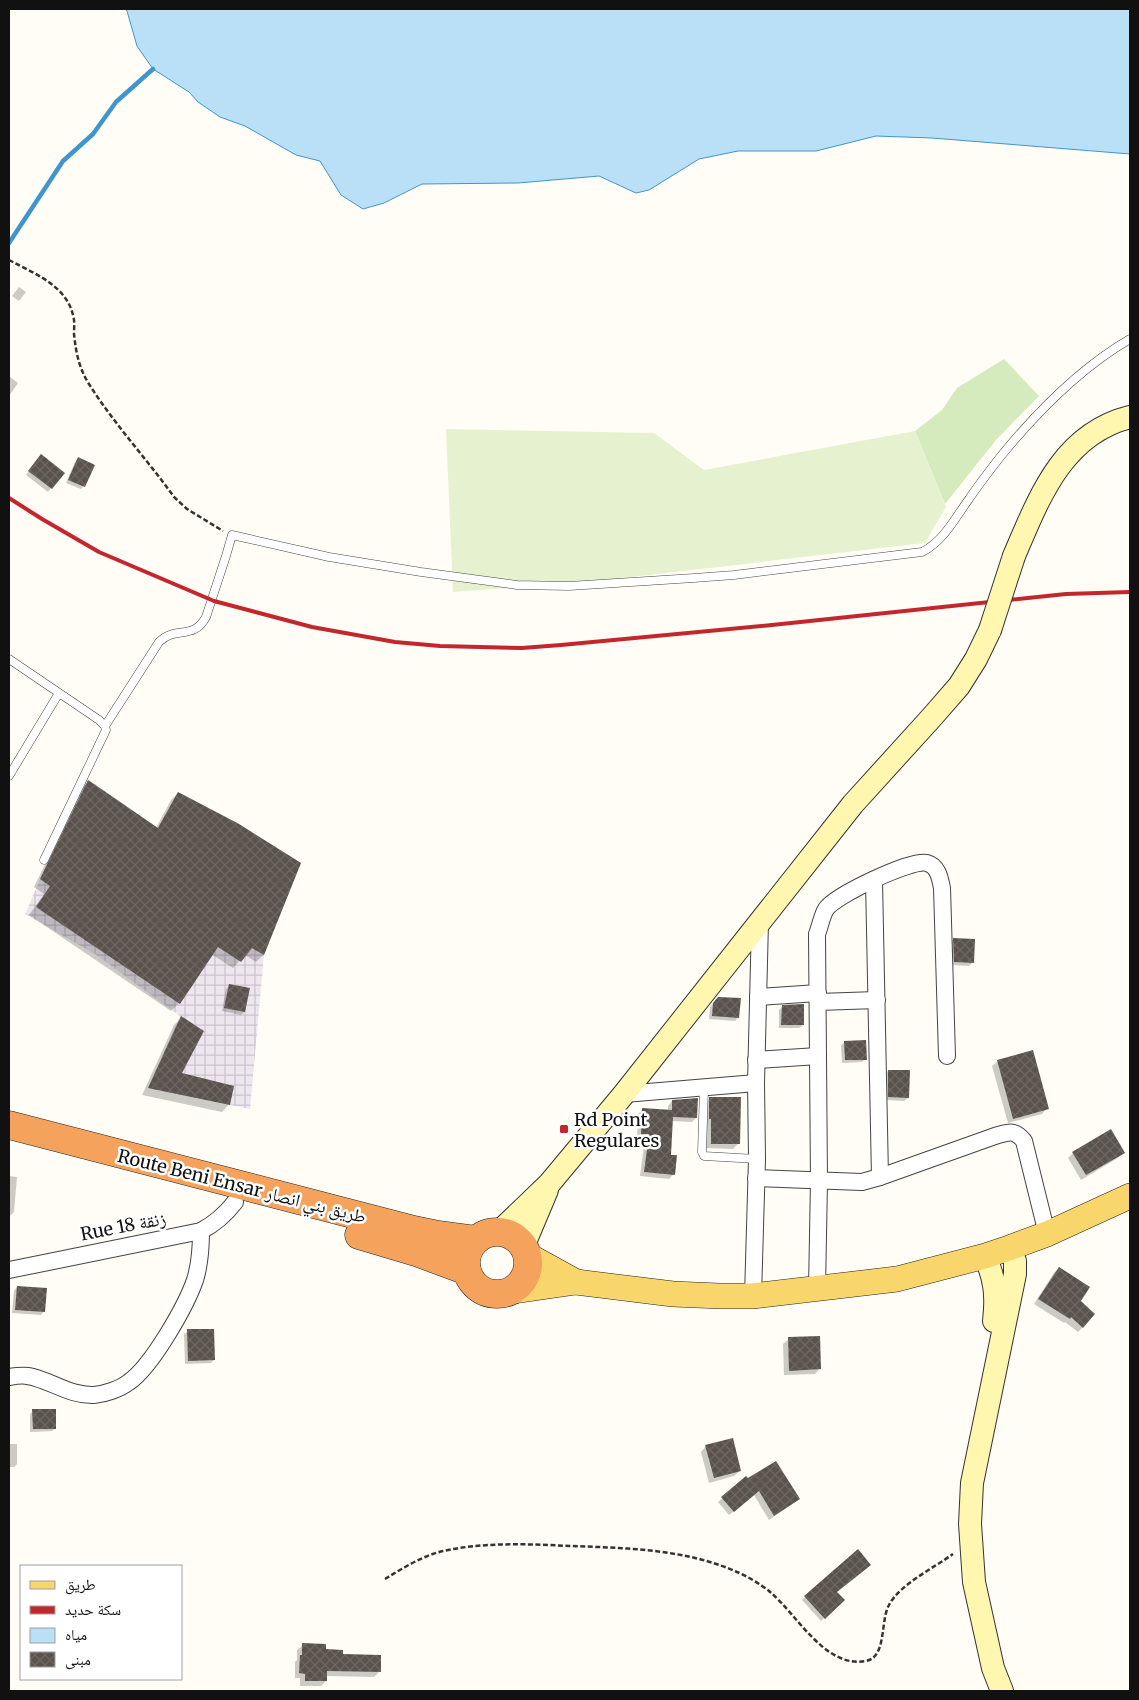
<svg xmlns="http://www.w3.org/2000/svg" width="1139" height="1700" font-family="Merriweather,'Noto Naskh Arabic',serif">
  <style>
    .industrial { fill: url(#industrial-grid) }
    .grass { fill: #d5ebbd }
    .pitch { fill: #e6f2cf }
    .water { fill: #b9e0f7; stroke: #3f96cf }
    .shadow { fill: #0003 }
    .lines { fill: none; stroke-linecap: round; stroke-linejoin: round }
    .stream { stroke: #3f96cf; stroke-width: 4.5 }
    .building { fill: url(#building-cross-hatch) }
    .lane-casing { stroke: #444; stroke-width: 9 }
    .street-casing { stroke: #444; stroke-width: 18 }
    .secondary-casing { stroke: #333; stroke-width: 24 }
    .primary-casing { stroke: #222; stroke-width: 26 }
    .highway-casing { stroke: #222; stroke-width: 29 }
    .path { stroke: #333; stroke-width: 2.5; stroke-dasharray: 5 2.5; stroke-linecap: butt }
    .lane { stroke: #fff; stroke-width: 8 }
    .street { stroke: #fff; stroke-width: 16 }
    .secondary { stroke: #fff6b0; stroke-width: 22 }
    .primary { stroke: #f9d66b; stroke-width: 25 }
    .highway { stroke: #f5a25d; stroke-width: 28 }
    .rail { stroke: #c4262e; stroke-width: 4 }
    .secondary-bridge-casing { stroke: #333; stroke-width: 24; stroke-linecap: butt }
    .secondary-bridge { stroke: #fff6b0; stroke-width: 22 }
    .poi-dot { fill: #c4262e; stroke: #fff; stroke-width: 2 }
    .labels { text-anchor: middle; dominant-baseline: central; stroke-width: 5; stroke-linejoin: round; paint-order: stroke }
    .poi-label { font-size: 18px; fill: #111; stroke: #fff; text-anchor: start }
    .street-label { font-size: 18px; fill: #111; stroke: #fff }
  </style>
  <defs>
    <pattern id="industrial-grid" width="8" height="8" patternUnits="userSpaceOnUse" patternTransform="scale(1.25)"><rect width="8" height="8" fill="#eee6ef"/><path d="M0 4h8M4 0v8" fill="none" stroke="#cbc4cc"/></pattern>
    <pattern id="building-cross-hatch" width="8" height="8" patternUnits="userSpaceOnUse" patternTransform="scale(1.25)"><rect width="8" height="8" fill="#5a524d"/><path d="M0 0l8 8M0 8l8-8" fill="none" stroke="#6d6662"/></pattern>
  </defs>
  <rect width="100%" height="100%" fill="#fffdf5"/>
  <polygon class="industrial" points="85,777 148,821 156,831 178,792 239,824 301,863 264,955 250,1109 148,1088 180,1016 95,954 25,914"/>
  <polygon class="grass" points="1004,359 1039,396 996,440 945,504 915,431 942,410 957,388"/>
  <polygon class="pitch" points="446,429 654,433 704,470 915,431 946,507 925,543 588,582 453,592"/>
  <polygon class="water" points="125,9 1130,9 1130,154 932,138 876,136 816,151 738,151 699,159 649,190 636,193 599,176 518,183 422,184 384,203 363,209 341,195 320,161 296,155 245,126 220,117 198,102 189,92 153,69 137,46 127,11"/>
  <g class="shadow">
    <polygon points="19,287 26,292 19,301 12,296"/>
    <polygon points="9,376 18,383 9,396"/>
    <polygon points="38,459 63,473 48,492 26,475"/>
    <polygon points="78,459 84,486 81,489 66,483 75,462"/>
    <polygon points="89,781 156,828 171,800 178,793 300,864 263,955 256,962 245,955 233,968 211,954 179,1003 171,1011 29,915 44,894 34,887 82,789"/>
    <polygon points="954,939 973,962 969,966 951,965 951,942"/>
    <polygon points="229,985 244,1012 241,1015 222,1011 226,989"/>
    <polygon points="714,1002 738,1018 735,1021 709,1019 710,1007"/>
    <polygon points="782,1007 803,1025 799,1028 779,1028 779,1010"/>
    <polygon points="181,1018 181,1074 229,1104 222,1112 142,1095 174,1025"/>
    <polygon points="845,1042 866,1059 862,1062 842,1063 841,1045"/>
    <polygon points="998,1061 1047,1108 1042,1114 1008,1123 992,1066"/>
    <polygon points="888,1071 908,1098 904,1101 886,1100 885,1074"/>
    <polygon points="710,1098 739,1143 733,1149 706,1148 705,1104"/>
    <polygon points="672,1101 696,1118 692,1122 671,1121 670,1156 673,1175 669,1179 640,1176 645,1138 637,1138 638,1114 643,1110 668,1111 668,1106"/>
    <polygon points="1124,1152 1118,1158 1081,1180 1068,1158 1073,1153"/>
    <polygon points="9,1176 17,1177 14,1212 9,1217"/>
    <polygon points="1059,1268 1079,1302 1083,1327 1078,1332 1065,1322 1064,1323 1034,1304 1054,1273"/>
    <polygon points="17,1287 44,1311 41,1315 12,1313 14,1291"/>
    <polygon points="188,1331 214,1360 211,1363 185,1364 184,1334"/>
    <polygon points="789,1339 820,1369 815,1374 784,1375 783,1344"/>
    <polygon points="33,1411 55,1428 52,1431 30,1432 30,1414"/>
    <polygon points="9,1444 17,1444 17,1464 14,1467 9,1467"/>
    <polygon points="706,1446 740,1471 734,1476 709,1483 701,1452"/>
    <polygon points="746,1478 799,1499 769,1520 754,1495 729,1515 718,1502"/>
    <polygon points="835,1592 843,1600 821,1621 802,1600 805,1597"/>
    <polygon points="303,1645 325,1651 379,1672 374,1677 326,1676 326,1681 321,1686 300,1686 300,1678 295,1678 295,1662 297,1660 297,1650"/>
  </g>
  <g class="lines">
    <polyline class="stream" points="9,243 63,161 93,134 116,102 153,69"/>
  </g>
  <g class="building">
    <polygon points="41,454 65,473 52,489 28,471"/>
    <polygon points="78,457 95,465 85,487 68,480"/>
    <polygon points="88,780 158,828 178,792 239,824 301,863 264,955 252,948 241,962 218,947 180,1004 36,907 50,886 40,879"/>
    <polygon points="953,938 975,939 974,963 954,962"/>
    <polygon points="229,984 250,988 245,1012 224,1008"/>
    <polygon points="718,997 741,998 739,1018 712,1016 713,1003"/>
    <polygon points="804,1004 804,1025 781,1025 782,1005"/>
    <polygon points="181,1016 204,1031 182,1073 234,1086 230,1105 148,1088"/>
    <polygon points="866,1040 867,1060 845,1060 844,1041"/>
    <polygon points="1033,1050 1049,1109 1013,1119 997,1060"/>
    <polygon points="888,1070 910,1070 909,1098 888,1097"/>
    <polygon points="709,1097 741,1097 740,1144 711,1144 711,1119 709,1119"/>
    <polygon points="698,1098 697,1118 673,1117 671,1155 677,1155 675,1175 644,1172 649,1134 641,1134 642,1108 672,1110 672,1100"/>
    <polygon points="1111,1129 1125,1153 1086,1175 1072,1152"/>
    <polygon points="1059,1267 1090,1287 1081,1301 1095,1314 1083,1328 1071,1317 1070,1319 1038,1299"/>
    <polygon points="17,1286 47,1288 45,1312 15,1310"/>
    <polygon points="187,1329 214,1329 215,1360 188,1361"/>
    <polygon points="820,1336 821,1369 789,1371 788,1337"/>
    <polygon points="32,1409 56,1409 56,1429 33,1429"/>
    <polygon points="733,1438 741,1471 714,1478 705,1445"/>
    <polygon points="776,1461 800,1499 774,1516 759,1491 734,1512 721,1497 746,1476 748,1478"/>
    <polygon points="858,1549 871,1565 837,1592 845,1600 825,1619 804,1596"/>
    <polygon points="302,1643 326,1644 326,1649 343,1650 343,1654 381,1655 381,1672 327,1671 327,1681 305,1681 305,1674 299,1673 300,1655 302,1655"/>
  </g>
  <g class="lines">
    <g class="lane-casing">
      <g id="lane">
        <polyline points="9,659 99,720 105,726 106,730 44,860"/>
        <path d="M105 726 159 642C176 625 193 641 206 617L226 556 232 535 329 557 421 572 517 585 569 586 694 578 734 575 922 552C944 541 955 518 969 499 979 484 990 470 1001 456 1037 412 1080 368 1130 339"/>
        <polyline points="9,776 59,693"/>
        <polyline points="704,1088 702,1152 704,1156 757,1159"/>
      </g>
    </g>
    <g class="street-casing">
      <g id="street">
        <polyline points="874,880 880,1177"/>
        <polyline points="758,997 818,993"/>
        <polyline points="818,1002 877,1000"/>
        <polyline points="756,1060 818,1056"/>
        <polyline points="624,1094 756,1083"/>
        <path d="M756 1178 862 1182 880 1177 995 1136C1009 1132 1014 1129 1024 1141L1047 1234"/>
        <path d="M9 1270 201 1231C216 1223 225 1215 235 1202"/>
        <path d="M817 1289 819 1181 817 934C820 927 822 915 826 909 836 895 911 859 927 863 938 866 940 878 942 888L947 1056"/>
        <polyline points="753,1296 757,1159 756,1083 760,922"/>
        <path d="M9 1377C15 1376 22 1375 28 1376 51 1380 69 1396 94 1395 105 1394 120 1389 129 1382 152 1366 186 1306 195 1280 200 1264 201 1247 201 1231"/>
      </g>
    </g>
    <g class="secondary-casing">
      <g id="secondary">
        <path d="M1014 556C1039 498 1062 434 1130 417"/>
        <polyline points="499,1232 549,1184 624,1094 853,804 932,717 959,686 976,659 990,630"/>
        <polyline points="523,1247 547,1190"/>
        <path d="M985 1256C995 1279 997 1296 994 1321"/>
        <polyline points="1002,1691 993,1668 974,1582 970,1524 972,1483 1015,1274 1015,1261 1009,1248"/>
      </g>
    </g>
    <g class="primary-casing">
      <g id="primary">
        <polyline points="527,1255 576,1282"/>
        <polyline points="507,1292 576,1282 673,1294 720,1296 753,1296 897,1279 985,1256 1009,1248 1047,1234 1130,1196"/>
      </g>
    </g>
    <g class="highway-casing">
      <g id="highway">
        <polyline points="9,1125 414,1230 438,1235 476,1240"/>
        <circle cx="497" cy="1263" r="31"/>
        <polyline points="359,1235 416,1252 467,1271"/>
      </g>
    </g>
    <g class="path">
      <path d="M9 260C33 273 66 285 73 315 75 321 74 328 74 334 76 353 79 368 89 384 114 424 147 459 174 497L187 509 223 531"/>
      <path d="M385 1579C403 1568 422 1556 443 1551 484 1542 528 1544 570 1546 626 1548 686 1549 737 1572 747 1576 760 1584 769 1591 797 1614 825 1669 866 1661 887 1657 880 1621 889 1605 900 1584 934 1568 953 1554"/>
    </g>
    <use href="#lane" class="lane"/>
    <use href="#street" class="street"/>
    <use href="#secondary" class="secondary"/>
    <use href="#primary" class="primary"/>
    <use href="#highway" class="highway"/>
    <polyline class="rail" points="9,498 42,519 99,552 214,601 312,627 395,642 440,646 522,648 561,645 772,625 1066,594 1130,592"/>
    <g class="secondary-bridge-casing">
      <polyline id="secondary-bridge" points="990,630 1014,556"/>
    </g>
    <use href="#secondary-bridge" class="secondary-bridge"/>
  </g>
  <rect class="poi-dot" x="559" y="1124" width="10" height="10" rx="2.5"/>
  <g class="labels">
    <g class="poi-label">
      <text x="574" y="1119">Rd Point<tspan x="574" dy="21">Regulares</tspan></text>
    </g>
    <g class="street-label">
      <text transform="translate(242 1186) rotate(14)">Route Beni Ensar طريق بني انصار</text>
      <text transform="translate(123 1226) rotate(-11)">Rue 18 زنقة</text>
    </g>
  </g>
  <rect width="1139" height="1700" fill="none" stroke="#111111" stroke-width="20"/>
  <rect x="20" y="1565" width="162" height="115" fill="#ffffff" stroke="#a0a0a0"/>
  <rect x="30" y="1581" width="25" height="8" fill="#f9d66b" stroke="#a0a0a0"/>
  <text x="65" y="1590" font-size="15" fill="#111111">طريق</text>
  <rect x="30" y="1606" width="25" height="8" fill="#c4262e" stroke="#a0a0a0"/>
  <text x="65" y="1615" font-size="15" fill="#111111">سكة حديد</text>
  <rect x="30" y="1628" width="25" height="15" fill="#b9e0f7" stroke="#a0a0a0"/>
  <text x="65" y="1640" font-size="15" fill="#111111">مياه</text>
  <rect x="30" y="1652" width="25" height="15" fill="url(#building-cross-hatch)" stroke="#a0a0a0"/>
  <text x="65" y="1665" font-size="15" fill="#111111">مبنى</text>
</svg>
